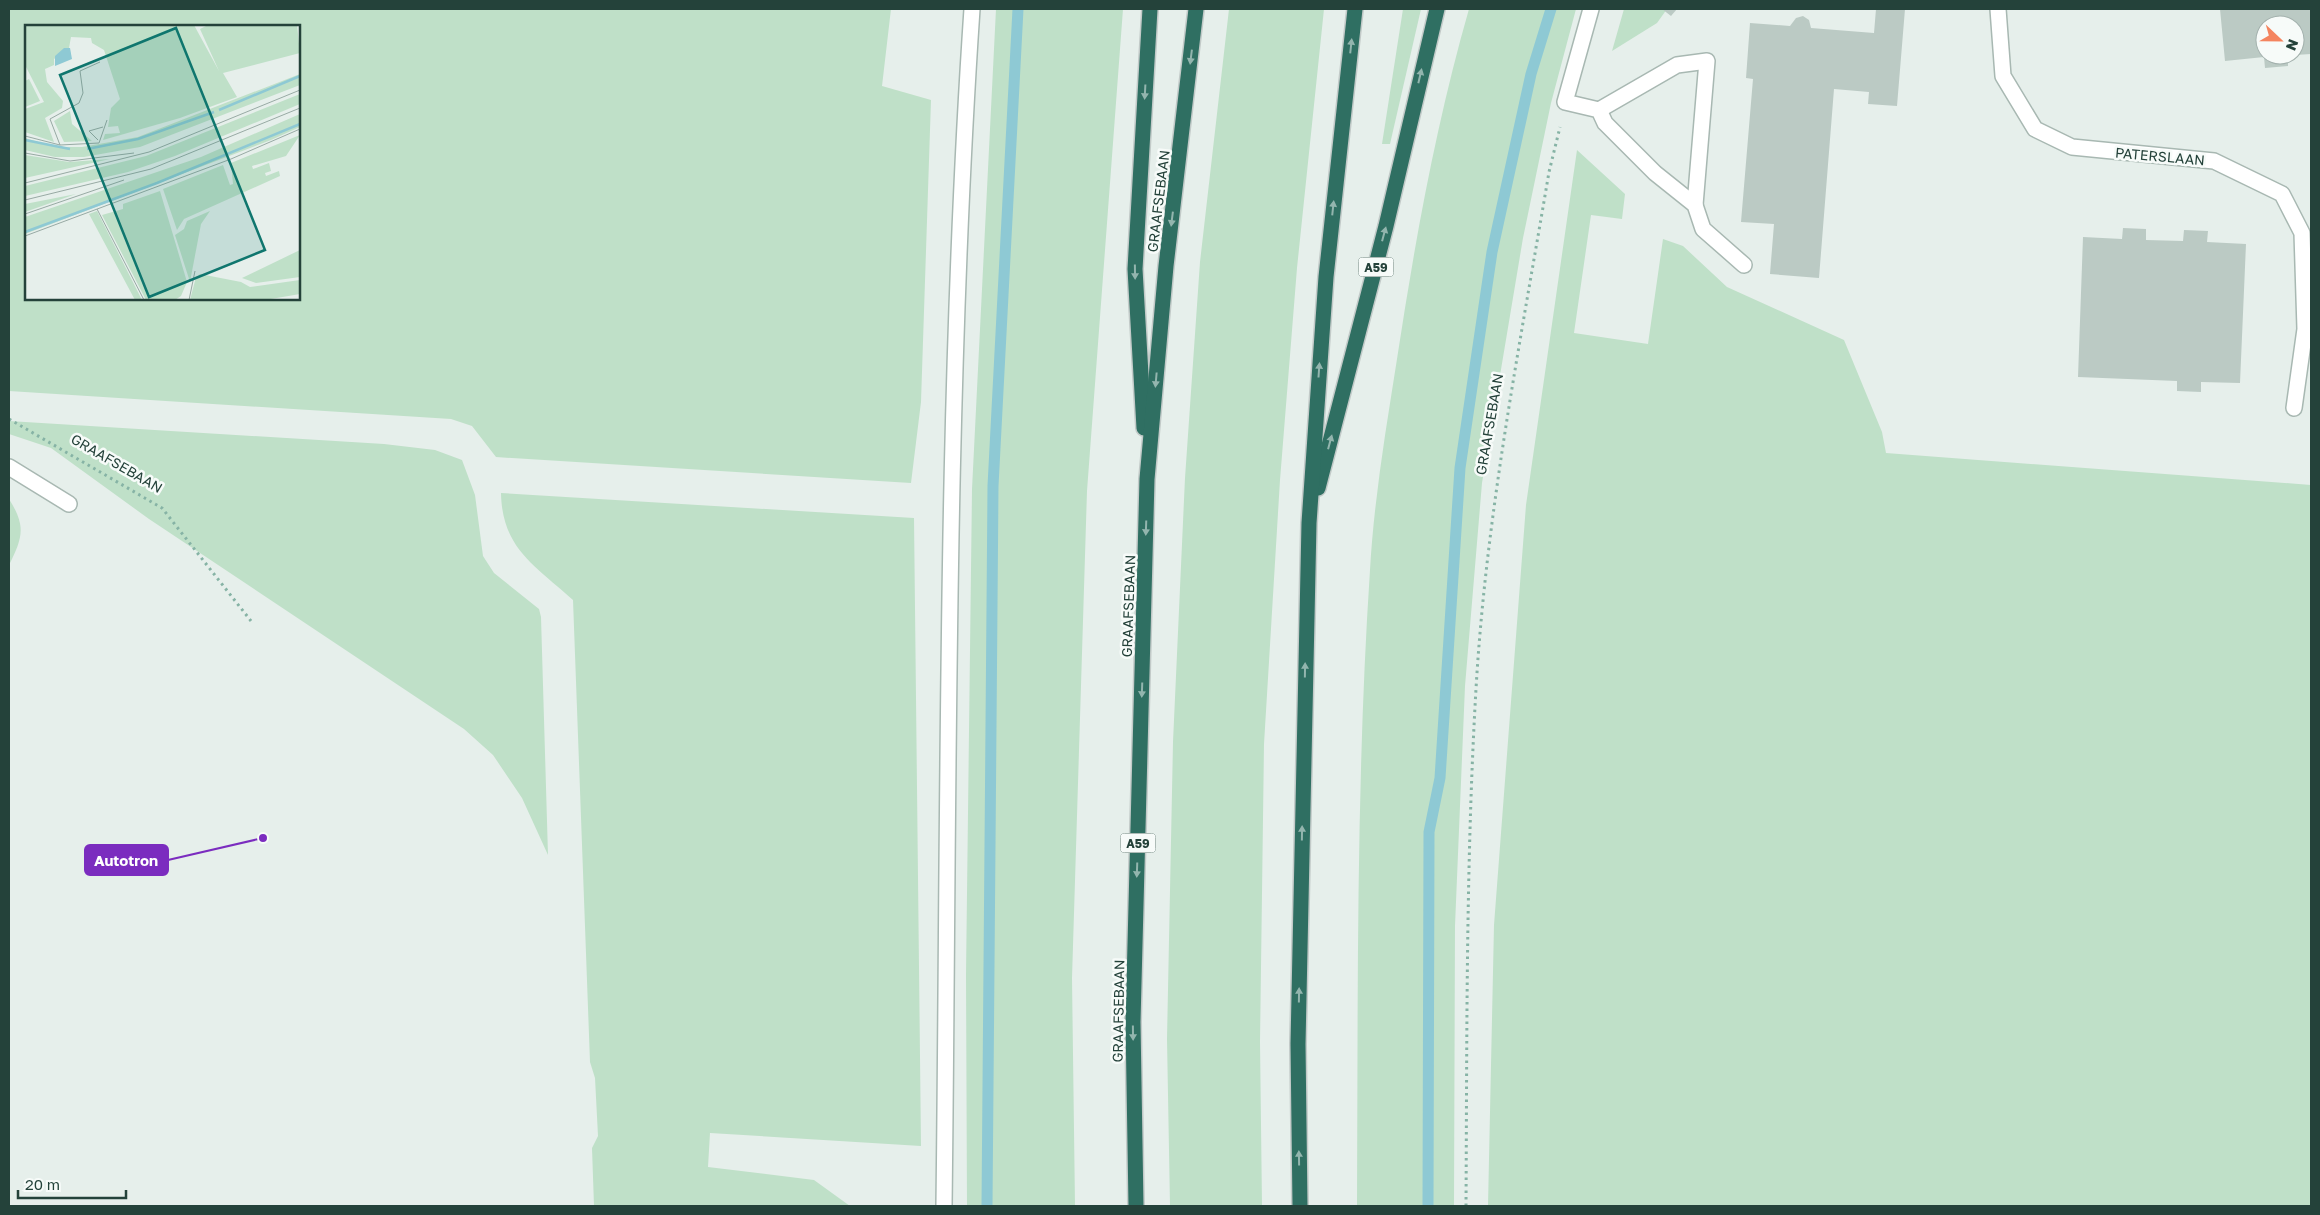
<svg xmlns="http://www.w3.org/2000/svg" width="2320" height="1215" font-family="'Golos Text',sans-serif">
  <style>
    .green { fill: #bfe0c8; fill-rule: evenodd }
    .lines { fill: none; stroke-linecap: round; stroke-linejoin: round }
    .stream { stroke: #8ec9d4; stroke-width: 11 }
    .building { fill: #bbcac4 }
    .minor-casing { stroke: #a8b8b2; stroke-width: 18 }
    .highway-casing { stroke: #c2cac8; stroke-width: 18 }
    .path { stroke: #86b3a5; stroke-width: 3; stroke-dasharray: 2.5 4; stroke-linecap: butt }
    .minor { stroke: #fff; stroke-width: 15 }
    .highway { stroke: #2f6f62; stroke-width: 15 }
    .oneway { fill: #93b5ae }
    .labels { text-anchor: middle; dominant-baseline: central; stroke-width: 5; stroke-linejoin: round; paint-order: stroke }
    .shield { fill: #f7fbf9; stroke: #637a73; stroke-width: 1 }
    .shield-label { font-size: 12px; font-weight: bold; fill: #24423a }
    .street-label { font-size: 14px; fill: #24423a; stroke: #f7fbf9 }
    .inset-river { fill: none; stroke: #8ec9d4; stroke-width: 2.5 }
    .inset-road { fill: none; stroke: #98aaa4; stroke-width: 1 }
    .view { fill: #0f766e; fill-opacity: 0.15; stroke: #0f766e; stroke-width: 2.5 }
    .inset-edge { fill: none; stroke: #24423a; stroke-width: 2.5 }
    .leader { fill: none; stroke: #7b2cbf; stroke-width: 2 }
    .callout-dot { fill: #7b2cbf; stroke: #f7fbf9; stroke-width: 2 }
    .callout { fill: #7b2cbf; stroke: #7b2cbf; stroke-width: 2 }
    .callout-label { font-size: 15px; text-anchor: middle; font-weight: bold; fill: #fff }
  </style>
  <rect width="100%" height="100%" fill="#e6efeb"/>
  <g class="green">
    <path d="M9 9H891L882 86 931 100 921 402 911 483 496 457 472 426 451 419 9 391ZM26 26H299V299H26Z"/>
    <polygon points="996,9 1123,9 1087,491 1072,978 1075,1206 967,1206 966,975 972,489"/>
    <polygon points="1229,9 1324,9 1297,268 1280,480 1264,744 1260,1042 1262,1206 1170,1206 1167,1039 1173,742 1185,478 1200,262"/>
    <polygon points="1403,9 1421,9 1390,144 1382,144"/>
    <path d="M1469 9H1576L1551 103 1523 238 1482 483 1465 686 1455 926 1454 1206H1357C1358 994 1356 781 1370 570 1374 499 1386 429 1397 359 1415 241 1436 124 1469 9Z"/>
    <polygon points="1624,9 1667,9 1657,23 1612,51"/>
    <polygon points="1577,150 1625,194 1622,219 1591,215 1574,333 1648,344 1663,239 1683,246 1727,287 1844,340 1882,432 1886,453 2311,485 2311,1206 1488,1206 1494,925 1526,505"/>
    <polygon points="9,421 384,444 435,450 462,460 475,495 483,556 494,573 539,609 541,617 548,855 522,798 493,755 464,729 149,519 51,448 9,434"/>
    <path d="M501 493 914 518 921 1146 710 1133 708 1167 814 1180 850 1206H594L592 1148 598 1136 595 1078 590 1062 573 600C536 566 502 549 501 493Z"/>
    <path d="M9 499C26 526 23 537 9 565Z"/>
  </g>
  <g class="lines">
    <g class="stream">
      <polyline points="987,1206 993,486 1018,9"/>
      <polyline points="1428,1206 1429,832 1440,778 1460,468 1492,252 1531,74 1551,9"/>
    </g>
  </g>
  <g class="building">
    <polygon points="1662,9 1677,9 1671,16"/>
    <polygon points="1876,9 1905,9 1897,106 1868,104 1869,92 1834,89 1819,278 1770,274 1774,224 1741,222 1753,79 1746,78 1750,23 1790,26 1796,18 1803,16 1809,20 1811,28 1874,33"/>
    <polygon points="2220,9 2311,9 2311,54 2295,55 2295,25 2265,25 2265,55 2288,55 2288,66 2265,68 2264,57 2225,61"/>
    <polygon points="2123,228 2146,229 2146,240 2183,241 2184,230 2208,231 2207,242 2246,244 2240,383 2201,382 2201,392 2177,391 2177,381 2078,377 2083,237 2122,239"/>
  </g>
  <g class="lines">
    <g class="minor-casing">
      <g id="minor">
        <polyline points="1591,9 1565,102 1599,110 1605,123 1655,173 1695,205 1703,229 1744,265"/>
        <polyline points="1998,9 2003,76 2035,129 2072,147 2214,161 2282,194 2302,233 2305,329 2294,408"/>
        <polyline points="1599,110 1677,65 1707,61 1695,205"/>
        <polyline points="9,467 69,504"/>
        <path d="M944 1206C949 807 945 407 972 9"/>
      </g>
    </g>
    <g class="highway-casing">
      <g id="highway">
        <polyline points="1144,428 1135,269 1150,9"/>
        <polyline points="1318,488 1386,226 1437,9"/>
        <polyline points="1136,1206 1133,1022 1147,479 1166,266 1196,9"/>
        <polyline points="1300,1206 1298,1044 1309,523 1326,277 1355,9"/>
      </g>
    </g>
    <g class="path">
      <polyline points="9,419 162,508 251,621"/>
      <path d="M1466 1206C1467 1034 1466 861 1476 689 1486 515 1520 344 1549 172L1560 127"/>
    </g>
    <use href="#minor" class="minor"/>
    <use href="#highway" class="highway"/>
  </g>
  <defs><path id="oneway-solid" d="M-6-.8H1V-3.2L6.5 0L1 3.2V.8H-6Z" transform="scale(1.25)"/></defs>
  <g class="oneway">
    <use href="#oneway-solid" transform="translate(1351 46) rotate(-84)"/>
    <use href="#oneway-solid" transform="translate(1191 57) rotate(97)"/>
    <use href="#oneway-solid" transform="translate(1420 76) rotate(-77)"/>
    <use href="#oneway-solid" transform="translate(1145 92) rotate(93)"/>
    <use href="#oneway-solid" transform="translate(1333 208) rotate(-84)"/>
    <use href="#oneway-solid" transform="translate(1172 219) rotate(97)"/>
    <use href="#oneway-solid" transform="translate(1384 234) rotate(-75)"/>
    <use href="#oneway-solid" transform="translate(1135 272) rotate(89)"/>
    <use href="#oneway-solid" transform="translate(1319 370) rotate(-86)"/>
    <use href="#oneway-solid" transform="translate(1156 380) rotate(95)"/>
    <use href="#oneway-solid" transform="translate(1330 442) rotate(-75)"/>
    <use href="#oneway-solid" transform="translate(1146 528) rotate(92)"/>
    <use href="#oneway-solid" transform="translate(1305 670) rotate(-89)"/>
    <use href="#oneway-solid" transform="translate(1142 690) rotate(92)"/>
    <use href="#oneway-solid" transform="translate(1302 833) rotate(-89)"/>
    <use href="#oneway-solid" transform="translate(1137 870) rotate(92)"/>
    <use href="#oneway-solid" transform="translate(1299 995) rotate(-89)"/>
    <use href="#oneway-solid" transform="translate(1133 1033) rotate(89)"/>
    <use href="#oneway-solid" transform="translate(1299 1158) rotate(-91)"/>
  </g>
  <g class="labels">
    <g class="shield">
      <rect x="1358.5" y="257.5" width="35" height="19" rx="4"/>
      <rect x="1120.5" y="833.5" width="35" height="19" rx="4"/>
    </g>
    <g class="shield-label">
      <text x="1376" y="267">A59</text>
      <text x="1138" y="843">A59</text>
    </g>
    <g class="street-label">
      <text transform="translate(2160 156) rotate(5)">PATERSLAAN</text>
      <text transform="translate(1158 201) rotate(-83)">GRAAFSEBAAN</text>
      <text transform="translate(1489 424) rotate(-80)">GRAAFSEBAAN</text>
      <text transform="translate(117 463) rotate(30)">GRAAFSEBAAN</text>
      <text transform="translate(1128 606) rotate(-88)">GRAAFSEBAAN</text>
      <text transform="translate(1118 1011) rotate(-89)">GRAAFSEBAAN</text>
    </g>
  </g>
  <g transform="translate(25 25)">
    <rect width="275" height="275" fill="#e6efeb"/>
    <path d="M0 0H169L194 46 175 4 183 0H272L275 28 198 48 212 72 155 93 78 115 80 109 95 108 93 101 83 102 86 83 95 74 79 25 67 18 66 13 46 12 44 23 29 34V40L20 44 22 57 38 76 37 83 20 93 29 117 0 107V84L19 77 0 40ZM275 49V60L115 122 59 132H30L0 125V113L31 122H57L113 112ZM4 54 15 76 0 82V56ZM275 69V79L150 131 103 147 0 171V161L121 131ZM45 86 47 99 67 116 39 117 29 96ZM275 89V102L246 115 0 209V192L176 132ZM275 110 261 131 227 141 228 144 244 138 246 146 240 148 241 151 254 146 255 151 159 194 152 205 138 164 198 140 205 160 208 159 206 138ZM0 130 44 137 85 134 0 153ZM135 166 162 257 156 271 150 275H121L77 190 98 184V179ZM51 169 0 187V179ZM72 186 117 275H110L64 189ZM185 186 176 199 165 257 150 210 159 204 162 196ZM275 225V252L231 258 217 253ZM175 249 216 257 225 262 275 255V269L240 275H165L171 252Z" fill="#bfe0c8"/>
    <path d="M39 23H45L47 34 30 41V31Z" fill="#8ec9d4"/>
    <path class="inset-river" d="M194 85 275 51M0 115 45 124M62 124 113 114 189 87M0 207 132 158 275 99"/>
    <path class="inset-road" d="M0 111 35 120 74 118 82 95M73 115 64 106 78 102M35 120 25 94 54 78 58 68 55 46 75 37M0 128 45 136 109 128M0 158 124 127 275 65M0 175 126 144 275 83M72 184 119 275M0 189 99 155M0 211 206 134 275 104M164 275 170 246"/>
    <path class="view" d="M151 3 240 225 124 272 35 50Z"/>
    <rect width="275" height="275" class="inset-edge"/>
  </g>
  <path class="leader" d="M263 838L168 860"/>
  <circle class="callout-dot" cx="263" cy="838" r="5"/>
  <rect class="callout" x="85" y="845" width="83" height="30" rx="5"/>
  <g class="callout-label">
    <text x="126" y="866">Autotron</text>
  </g>
  <rect width="2320" height="1215" fill="none" stroke="#24423a" stroke-width="20"/>
  <g transform="translate(2280 40) rotate(112)"><circle r="24" fill="#f7fbf9" stroke="#a3b1ad"/>
  <path d="M0-4L9 19L0 12L-9 19Z" fill="#f4845f"/>
  <text y="-8" font-size="14" font-weight="bold" text-anchor="middle" fill="#24423a">N</text>
  </g>
  <path d="M18 1190v8h108v-8" fill="none" stroke="#24423a" stroke-width="2.5"/>
  <text x="25" y="1190" font-size="15" fill="#24423a" stroke="#f7fbf9" stroke-width="4" paint-order="stroke">20 m</text>
</svg>
